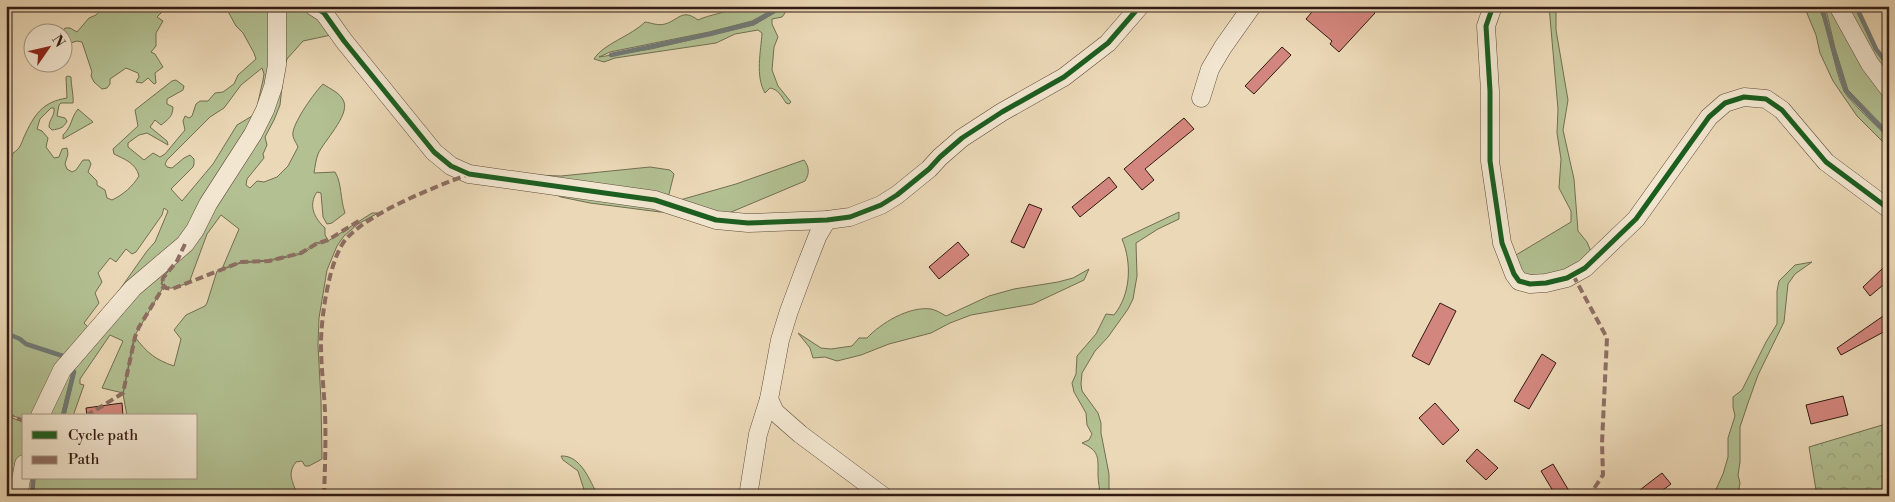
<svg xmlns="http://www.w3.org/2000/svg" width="1895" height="502" font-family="'Libre Bodoni',serif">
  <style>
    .green { fill: #b2c092; stroke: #726e52; fill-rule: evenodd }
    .forest { fill: url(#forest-crowns); stroke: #726e52 }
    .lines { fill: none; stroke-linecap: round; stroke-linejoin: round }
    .stream { stroke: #717976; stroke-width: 4.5 }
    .building { fill: #d3867d; stroke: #311b12 }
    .minor-casing { stroke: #604a3b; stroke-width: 19 }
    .minor { stroke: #f2e6d0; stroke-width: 18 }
    .quiet { stroke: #8d6e63; stroke-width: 4; stroke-dasharray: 8 4; stroke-linecap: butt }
    .cycleway-casing { stroke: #f2e6d0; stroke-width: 8 }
    .cycleway { stroke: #1b5e20; stroke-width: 5 }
  </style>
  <defs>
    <pattern id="forest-crowns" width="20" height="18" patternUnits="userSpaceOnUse" patternTransform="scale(1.25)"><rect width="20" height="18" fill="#b2c092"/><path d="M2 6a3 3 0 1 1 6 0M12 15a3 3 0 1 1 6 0" fill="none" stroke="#9aa47d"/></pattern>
  </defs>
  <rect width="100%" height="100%" fill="#ebd8b6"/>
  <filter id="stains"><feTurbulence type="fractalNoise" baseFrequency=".004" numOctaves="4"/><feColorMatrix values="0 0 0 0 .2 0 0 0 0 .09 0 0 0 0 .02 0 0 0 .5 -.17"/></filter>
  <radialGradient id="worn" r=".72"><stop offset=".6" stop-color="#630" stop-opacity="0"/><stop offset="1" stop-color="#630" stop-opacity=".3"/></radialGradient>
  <g class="green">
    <polygon points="104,6 165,6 162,12 157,17 163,21 156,33 156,46 151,52 155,54 163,67 155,73 156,83 154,84 148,78 142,83 136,82 139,77 138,73 126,68 110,79 110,84 107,88 102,89 94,82 91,76 92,72 82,42 77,41 64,45 62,32 65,28 70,28 77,32 89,18 96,15"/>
    <path d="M225 6H274L271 86 193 229 70 357 26 343 21 338 6 332V246L8 242 6 239V161L11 160 13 153C20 149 21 144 24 137 34 115 42 102 67 98L66 77 68 76 71 77C71 84 74 99 73 103H61L59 105 57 116 65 118 67 121C64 128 59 129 52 130L49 127C49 119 55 116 54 108H51L40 119 37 129 42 131 48 138 46 147 54 158 59 157 62 149 67 148 68 154 65 164 67 169 72 172 76 170 83 160H89L91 164 88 172 97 181V185L105 190 107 198 112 200C123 195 133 186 139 176 136 163 124 159 114 154L113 149 138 126 135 110 172 81 176 80 184 86 183 90 167 99V104L173 107C173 116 168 120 161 125L155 120 150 127 167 141 168 145 147 133 139 135 128 143V147L144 160 153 153 160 157 165 154 185 130 183 121 185 116 189 118 192 116 196 104 200 101H208L215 93 223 92 234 84 238 75 256 59 254 53 243 33 236 26ZM262 68 264 74 263 80 256 111 252 116 237 125 213 164 182 201 171 189 193 167 194 164V159L190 155 184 158 172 168 167 167 165 164 167 160 210 117 224 108 241 85ZM164 208 168 211 155 242 147 251 111 302 88 327 84 323 99 303 95 293 102 282 98 273 110 258 116 262 126 249 132 254 136 252 162 215Z"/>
    <path d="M290 6C316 6 316 16 331 35L303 41 287 59 284 68 280 105 274 120 265 137 267 145 263 154 264 158 247 179 246 185 250 188 257 181 264 182 277 177 288 166 298 147C296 142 292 138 293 132 295 120 314 93 323 84 330 89 341 93 344 102 349 116 324 141 318 154 316 159 315 167 314 173L335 172C342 183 340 199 345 213L332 223 327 224 323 217 321 193 317 192C308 205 314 218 325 228V235L328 240 316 243 301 253 269 260 241 262 222 269 239 229 221 215 207 234 189 283 172 288H166L162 284 163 278 174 263 163 278 161 284 164 286 134 337 123 393 102 388 123 341 110 335 80 379V384L84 385 73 416H65L75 372 72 365 156 271 268 114 286 11Z"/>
    <path d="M737 6H779L752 21 709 32 610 52 599 57 651 49 754 25 786 6H790L782 17 772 19V24L778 37 774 47 772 70 778 86 791 102 789 104 786 103C782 97 778 89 770 88L765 93C755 76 761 51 762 33L758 30 735 34 716 43 615 58 604 62 594 59C603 44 631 36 645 22 652 23 658 26 665 24 679 20 682 8 698 20 711 14 724 14 737 6Z"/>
    <path d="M1549 6H1556V30L1568 100 1563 130 1574 179 1578 231 1587 242 1592 254C1571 269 1549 281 1523 273L1511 258 1571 222V211L1559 188 1561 159 1557 133 1558 109Z"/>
    <path d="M1804 6H1818C1831 32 1832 64 1844 91 1849 101 1879 128 1889 138V148L1857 116 1833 81 1820 53 1816 35Z"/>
    <polygon points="1823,6 1835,6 1889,93 1889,132 1848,90 1835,48 1827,14"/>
    <polygon points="1842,6 1854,6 1875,50 1889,69 1889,83"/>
    <path d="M78 109 93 122 63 139V135C73 125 70 119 78 109Z"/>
    <path d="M804 160C809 167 810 173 805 181L717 218 680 200 736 184Z"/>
    <polygon points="464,165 534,175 561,176 650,167 670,170 674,174 667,202 470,172"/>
    <polygon points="536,186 679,212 660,212 590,203 561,197"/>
    <path d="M1179 212V219L1158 229 1136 243 1137 276 1133 299 1128 309 1108 337 1095 351 1082 373 1081 384 1082 391 1098 413 1101 423V433L1109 474V495L1100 496C1100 489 1098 482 1098 475 1098 458 1100 451 1082 443L1089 440 1092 434 1087 425 1086 413 1074 392 1072 383 1076 374 1077 356 1096 334 1106 314 1114 315C1131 294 1132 263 1122 239Z"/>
    <path d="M372 213H378L358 224 344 236 337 246 327 270 319 318 318 345 321 401 322 459 309 466H305L302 461 296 462C286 475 294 482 297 496H34L35 478H196V416H127L123 394 135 337C147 353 156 360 174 366L181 339 174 330 186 315 205 306 207 303 217 271 241 263 269 261 302 254 317 244 328 241Z"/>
    <polygon points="1812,262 1795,274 1788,284 1784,322 1758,375 1748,403 1740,427 1740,462 1738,475 1740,483 1738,494 1713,496 1723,474 1728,457 1728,438 1735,416 1733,407 1733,397 1742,390 1766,342 1777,324 1777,291 1779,281 1795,265"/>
    <path d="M1089 269 1084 280 1033 304 971 315 950 323 931 333 889 344 861 355 837 361 825 357 813 358 810 348 798 333 821 348 831 349 852 346 859 338H867C881 323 909 306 931 309 936 310 941 313 946 316L989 296 1014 289 1058 282 1073 278Z"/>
    <polygon points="6,334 20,339 25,345 68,359 38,416 24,416 24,420 6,413"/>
    <polygon points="69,366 72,372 61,416 44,416"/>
    <polygon points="6,416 24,422 24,457 16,496 6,496"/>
    <path d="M561 456C581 455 590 481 598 496H586L578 471 563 460Z"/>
  </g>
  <polygon class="forest" points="1889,423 1889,496 1817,496 1809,447"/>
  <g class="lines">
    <g class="stream">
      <polyline points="1820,6 1824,15 1833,49 1846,91 1889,136"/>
      <polyline points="1856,6 1876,49 1889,66"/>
      <polyline points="611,55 710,34 753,23 783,6"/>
      <polyline points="6,333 20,339 26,344 66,357"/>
      <polyline points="63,416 74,372 71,367"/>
      <polyline points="32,496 33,478"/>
    </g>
  </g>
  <g class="building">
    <polygon points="1317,6 1367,6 1375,13 1339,52 1330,44 1332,41 1306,19"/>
    <polygon points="1282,47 1291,55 1254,94 1245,86"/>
    <polygon points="1184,118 1194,129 1145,169 1154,180 1142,190 1124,169"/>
    <polygon points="1109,177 1117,187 1080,217 1072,207"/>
    <polygon points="1029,204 1042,209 1024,248 1011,242"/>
    <polygon points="958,242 969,255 939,279 929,267"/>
    <polygon points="1883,268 1889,275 1889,280 1870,296 1863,287"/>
    <polygon points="1440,303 1456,311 1429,365 1412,356"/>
    <polygon points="1889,312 1889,329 1841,355 1837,348"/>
    <polygon points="1542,354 1556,363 1529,409 1514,401"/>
    <polygon points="1843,396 1848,415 1811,424 1806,405"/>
    <polygon points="122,403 123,416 87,416 86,408"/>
    <polygon points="1435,403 1459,430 1443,445 1419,418"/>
    <polygon points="1477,449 1498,468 1486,480 1466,461"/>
    <polygon points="1553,464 1572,496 1556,496 1541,471"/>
    <polygon points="1662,473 1671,484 1655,496 1632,496"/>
  </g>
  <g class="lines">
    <g class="minor-casing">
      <g id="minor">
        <polyline points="313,6 324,13 344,41 434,152 451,166 469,174 655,200 716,220 748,223 827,220 850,217 881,205 897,195 929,169 940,157 962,138 1002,112 1064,77 1108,43 1140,6"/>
        <polyline points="1493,6 1486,26 1490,91 1490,161 1502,243 1514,274 1519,281 1530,284 1546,283 1567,278 1585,268 1636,219 1709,117 1725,103 1744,97 1766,99 1782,110 1826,162 1889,209"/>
        <polyline points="1838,6 1870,64 1889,89"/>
        <polyline points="1201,98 1210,69 1223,47 1252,6"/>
        <polyline points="769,399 775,412 800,434 883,496"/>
        <polyline points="40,416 62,370 133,288 185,244 195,230 208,204 253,134 265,110 273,87 277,65 277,6"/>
        <polyline points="18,496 24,464"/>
        <polyline points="748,496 758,434 769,399 780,340 789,311 805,268 818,235 827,220"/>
      </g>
    </g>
    <use href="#minor" class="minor"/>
    <g class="quiet">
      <polyline points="185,244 177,261 163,278 162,284 166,288 172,289 241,262 269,261 301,253 316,244 328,240 362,219"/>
      <polyline points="1573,275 1607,338 1602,443 1603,475 1595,487 1592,496"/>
      <polyline points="6,414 24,421"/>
      <polyline points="86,416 123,393 135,337 139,327 164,286"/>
      <path d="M324 496C325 468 326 440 325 412 324 390 321 367 321 344 321 318 329 259 346 239 370 212 435 187 469 174"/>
    </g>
    <g class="cycleway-casing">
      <g id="cycleway">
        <polyline points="313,6 324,13 344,41 434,152 451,166 469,174 655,200 716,220 748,223 827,220 850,217 881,205 897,195 929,169 940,157 962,138 1002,112 1064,77 1108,43 1140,6"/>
        <polyline points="1493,6 1486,26 1490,91 1490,161 1502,243 1514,274 1519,281 1530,284 1546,283 1567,278 1585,268 1636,219 1709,117 1725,103 1744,97 1766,99 1782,110 1826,162 1889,209"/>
      </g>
    </g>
    <use href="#cycleway" class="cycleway"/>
  </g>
  <rect width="1895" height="502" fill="none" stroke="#ebd8b6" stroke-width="25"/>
  <rect x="8" y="8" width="1880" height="487" fill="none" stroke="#311b12" stroke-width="2.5"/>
  <rect x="12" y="12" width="1870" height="477" fill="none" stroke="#311b12"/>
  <rect x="22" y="414" width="175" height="65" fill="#f2e6d0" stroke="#a59584"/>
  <rect x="32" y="431" width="25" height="8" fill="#1b5e20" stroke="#a59584"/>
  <text x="68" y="440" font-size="15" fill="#311b12">Cycle path</text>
  <rect x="32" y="456" width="25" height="8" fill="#8d6e63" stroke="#a59584"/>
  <text x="68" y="464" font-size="15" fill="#311b12">Path</text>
  <g transform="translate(48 48) rotate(56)"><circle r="24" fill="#f2e6d0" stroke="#a59584"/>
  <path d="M0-4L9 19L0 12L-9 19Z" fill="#8f2418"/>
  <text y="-8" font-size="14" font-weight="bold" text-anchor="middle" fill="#311b12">N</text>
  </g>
  <rect width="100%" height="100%" filter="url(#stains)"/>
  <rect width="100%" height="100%" fill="url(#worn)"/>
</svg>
